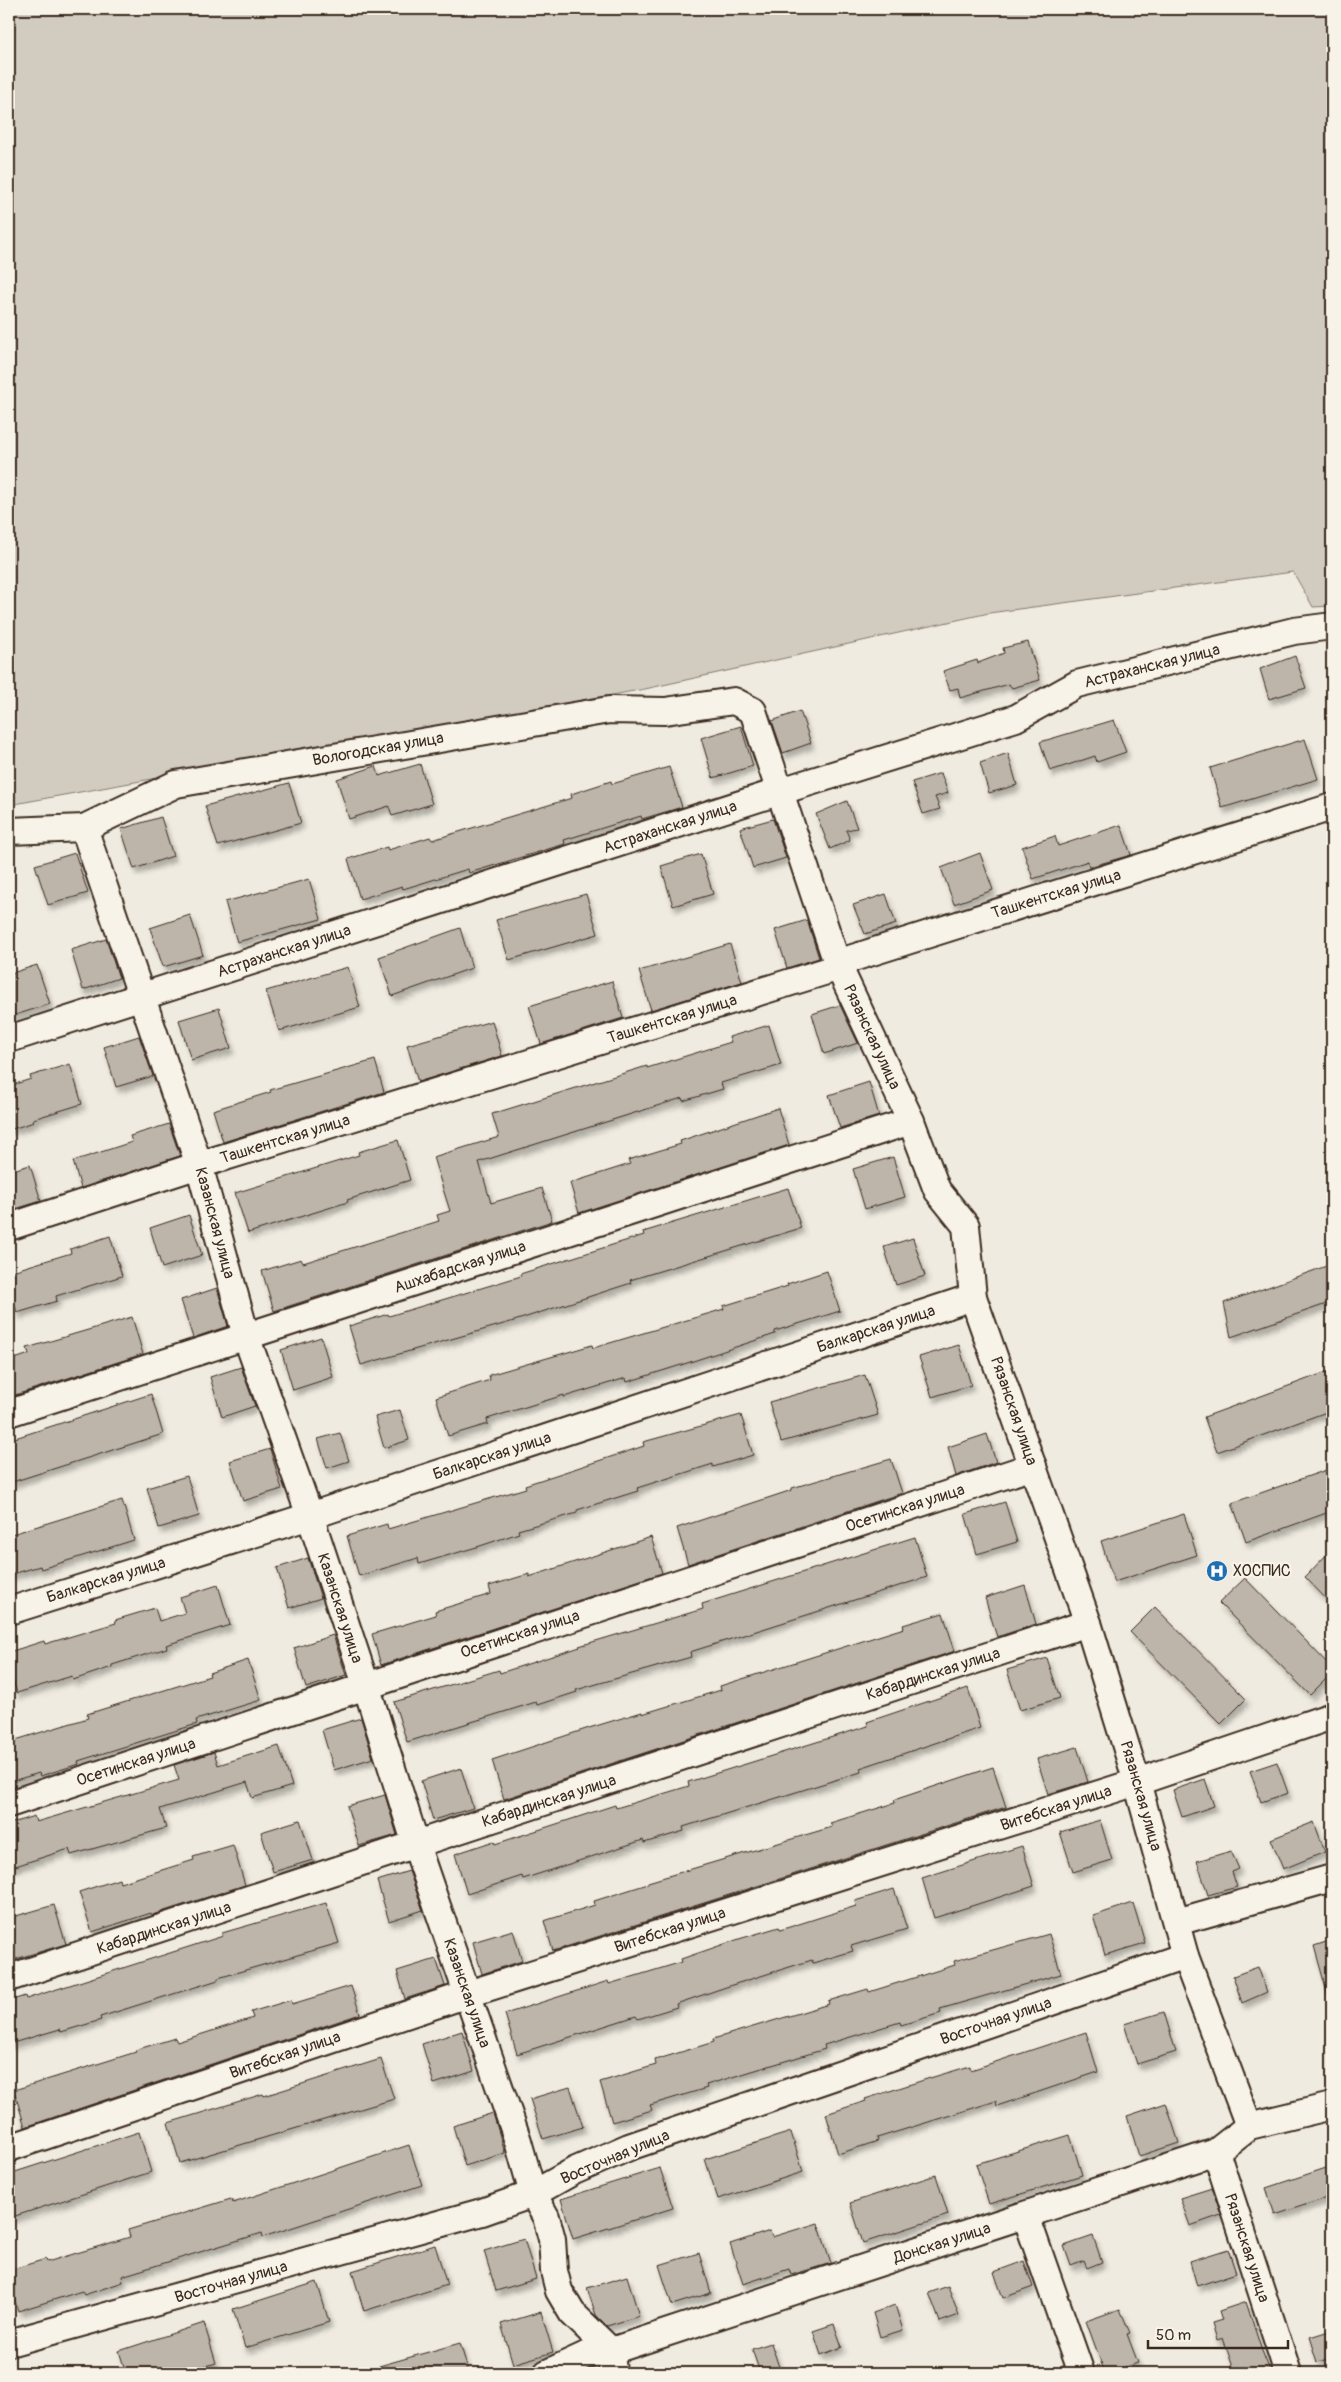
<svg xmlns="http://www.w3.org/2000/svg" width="1341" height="2382" font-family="Pangolin,sans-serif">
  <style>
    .green { fill: #d1cbc0; stroke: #867a6f }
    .building { fill: #bdb5aa; stroke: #3b2a1e; filter: url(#shadow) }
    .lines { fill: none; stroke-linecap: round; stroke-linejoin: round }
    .minor-casing { stroke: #3b2a1e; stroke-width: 30 }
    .minor { stroke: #f7f3e8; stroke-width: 26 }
    .labels { text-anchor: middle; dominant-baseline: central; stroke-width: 4.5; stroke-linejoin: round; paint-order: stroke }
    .street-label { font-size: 16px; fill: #3b2a1e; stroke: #f7f3e8 }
    .poi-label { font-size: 16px; fill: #3b2a1e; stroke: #f7f3e8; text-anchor: start }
  </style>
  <defs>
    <filter id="shadow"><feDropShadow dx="3" dy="5.5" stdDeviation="2.5" flood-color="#0004"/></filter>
  </defs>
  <rect width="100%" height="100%" fill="#efebe0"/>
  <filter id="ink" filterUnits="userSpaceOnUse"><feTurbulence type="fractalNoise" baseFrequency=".02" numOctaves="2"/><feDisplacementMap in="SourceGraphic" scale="10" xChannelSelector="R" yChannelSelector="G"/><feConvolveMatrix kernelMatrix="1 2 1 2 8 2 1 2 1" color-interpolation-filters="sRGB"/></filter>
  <g filter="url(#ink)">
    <polygon class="green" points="9,9 1332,9 1332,606 1313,607 1293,572 989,613 645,689 9,805"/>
    <g class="building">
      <polygon points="1028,642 1040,680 1012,688 1009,684 960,698 958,688 950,690 943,671 977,660 978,663 1004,653 1003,648"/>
      <polygon points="1295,656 1306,688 1269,699 1260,669"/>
      <polygon points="800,711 811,743 783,753 772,721"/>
      <polygon points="1114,720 1126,752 1097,762 1095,756 1050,771 1040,742"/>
      <polygon points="741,726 753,766 713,778 701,738"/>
      <polygon points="1305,739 1318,779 1222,808 1210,768"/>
      <polygon points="1008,753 1017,785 989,793 980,763"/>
      <polygon points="420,764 432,804 392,816 389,806 349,819 337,779 376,766 379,776"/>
      <polygon points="669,767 682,807 642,819 641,816 564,840 565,844 469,873 468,869 403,889 402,886 360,899 348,859 387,847 388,850 430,837 432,840 572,798 571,794 611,781 612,784"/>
      <polygon points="941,773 948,793 935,797 940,809 923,814 912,782"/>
      <polygon points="289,783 301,823 218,846 205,806"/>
      <polygon points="847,801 857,828 846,830 850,840 830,849 816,814"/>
      <polygon points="161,817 173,856 134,869 121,829"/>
      <polygon points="773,819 786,858 753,868 740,828"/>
      <polygon points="1121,825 1131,855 1089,867 1088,861 1033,879 1022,847 1055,836 1058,846"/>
      <polygon points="75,853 88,893 48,905 35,865"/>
      <polygon points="980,853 993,890 954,904 941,868"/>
      <polygon points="701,854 713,894 673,906 661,866"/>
      <polygon points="309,879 321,919 237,942 225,902"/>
      <polygon points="586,894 598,934 509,960 496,920"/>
      <polygon points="886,894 896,924 865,934 853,905"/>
      <polygon points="190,915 203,955 163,967 150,928"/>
      <polygon points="807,920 819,958 787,968 775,930"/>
      <polygon points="460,928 472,968 392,996 379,957"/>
      <polygon points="106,939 119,978 83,990 71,950"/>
      <polygon points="730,944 742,982 651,1010 639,971"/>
      <polygon points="37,965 50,1004 9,1017 9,974"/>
      <polygon points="348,967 360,1007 279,1031 266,991"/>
      <polygon points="612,981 623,1018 541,1044 529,1006"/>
      <polygon points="840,1005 858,1043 824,1054 812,1014"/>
      <polygon points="219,1008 231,1048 191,1060 179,1020"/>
      <polygon points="492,1021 502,1056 418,1082 407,1045"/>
      <polygon points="769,1025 781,1065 721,1083 723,1089 683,1101 682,1098 479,1162 491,1203 542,1188 552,1221 274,1311 262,1271 301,1259 303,1263 439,1221 437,1215 450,1211 433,1157 499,1137 492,1114 647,1066 647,1068 731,1042 729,1037"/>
      <polygon points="139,1036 153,1076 116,1087 104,1047"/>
      <polygon points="375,1060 384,1092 223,1142 213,1110 271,1092 270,1090"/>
      <polygon points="70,1064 82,1104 33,1119 34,1122 9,1130 9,1086 31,1079 30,1076"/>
      <polygon points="869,1082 879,1116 840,1128 829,1095"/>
      <polygon points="778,1108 789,1145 579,1213 570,1183 630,1164 628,1160 681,1144 680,1141"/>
      <polygon points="169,1124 180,1156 81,1188 73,1161 132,1142 130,1136"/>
      <polygon points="398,1140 410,1180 347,1200 348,1202 248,1233 235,1193 359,1155 358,1152"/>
      <polygon points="893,1157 905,1197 865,1209 853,1169"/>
      <polygon points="30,1165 41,1201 9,1211 9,1171"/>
      <polygon points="788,1188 801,1228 630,1280 631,1283 514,1321 361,1365 349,1326 388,1314 389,1316 521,1276 520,1274 644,1235 643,1232"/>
      <polygon points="189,1215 202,1255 162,1268 150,1228"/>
      <polygon points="110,1236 122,1276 56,1296 57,1301 17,1313 9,1286 9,1272 71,1253 70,1249"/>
      <polygon points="913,1238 925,1276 896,1285 884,1247"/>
      <polygon points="1332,1264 1332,1302 1231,1337 1224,1303"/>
      <polygon points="827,1271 840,1311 775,1331 775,1334 681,1365 627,1382 626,1378 564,1397 564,1395 487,1419 488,1424 448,1436 436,1397 490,1380 489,1375 592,1345 593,1348 724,1309 723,1306 788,1286 787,1284"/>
      <polygon points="217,1288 228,1326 193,1338 181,1300"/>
      <polygon points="132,1317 143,1354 9,1397 9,1361 29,1354 27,1348"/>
      <polygon points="321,1337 333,1377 293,1390 281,1350"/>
      <polygon points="959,1345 971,1385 932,1397 919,1357"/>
      <polygon points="241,1367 255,1406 222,1417 210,1377"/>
      <polygon points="1332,1370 1332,1410 1217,1452 1204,1417"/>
      <polygon points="865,1375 878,1415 781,1442 769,1402"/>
      <polygon points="151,1394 163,1434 9,1483 9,1440"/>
      <polygon points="400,1410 409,1440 384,1448 375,1417"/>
      <polygon points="741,1415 753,1455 713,1467 713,1464 637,1488 638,1491 577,1510 577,1513 518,1530 519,1533 480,1546 419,1564 418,1558 359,1576 347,1536 387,1524 388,1529 526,1488 525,1485 644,1446 643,1442"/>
      <polygon points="340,1433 349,1461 327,1468 318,1439"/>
      <polygon points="987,1434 996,1462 956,1476 948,1447"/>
      <polygon points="270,1449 282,1489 243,1501 230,1461"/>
      <polygon points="891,1459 902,1493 688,1564 677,1528 792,1490 792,1488"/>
      <polygon points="1332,1468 1332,1511 1246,1542 1232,1503"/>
      <polygon points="187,1476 199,1516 159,1528 147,1488"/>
      <polygon points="122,1500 134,1540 41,1569 40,1566 9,1575 9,1535"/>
      <polygon points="1005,1502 1017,1542 977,1554 965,1514"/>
      <polygon points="1184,1514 1197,1555 1114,1582 1101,1541"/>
      <polygon points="651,1537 662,1573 381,1665 372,1634 436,1615 435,1611 491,1594 489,1586 529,1574 529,1577"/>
      <polygon points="915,1537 927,1577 690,1652 691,1657 576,1690 577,1692 537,1705 536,1702 407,1742 394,1702 499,1670 500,1673 580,1647 579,1646 703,1609 702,1604"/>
      <polygon points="1332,1549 1332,1605 1305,1577"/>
      <polygon points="308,1558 321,1598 289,1608 277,1568"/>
      <polygon points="1245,1578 1332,1668 1332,1673 1310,1695 1219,1603"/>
      <polygon points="218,1585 230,1625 166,1645 167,1648 112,1665 112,1667 73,1680 72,1676 17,1693 9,1667 9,1652 44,1641 45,1644 116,1623 115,1620 155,1608 159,1621 185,1613 180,1597"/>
      <polygon points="1025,1585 1036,1624 997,1637 985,1598"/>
      <polygon points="1155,1607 1246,1699 1221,1724 1130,1632"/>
      <polygon points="943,1613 955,1651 504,1799 492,1760 589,1728 642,1712 642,1714 721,1690 720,1686 904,1628 903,1625"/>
      <polygon points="333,1635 346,1675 306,1688 294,1648"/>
      <polygon points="1047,1658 1060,1698 1020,1710 1007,1670"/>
      <polygon points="248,1660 261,1700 196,1720 197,1724 78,1761 79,1764 40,1776 39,1773 9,1782 9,1742 88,1718 87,1714 210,1676 209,1673"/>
      <polygon points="968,1688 980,1728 860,1768 861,1772 683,1827 684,1831 644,1843 643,1840 523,1879 522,1876 467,1894 455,1854 494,1841 495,1844 615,1805 616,1808 689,1786 688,1782 868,1726 867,1722"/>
      <polygon points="361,1718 373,1758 334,1770 322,1730"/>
      <polygon points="279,1746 292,1786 252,1798 247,1782 160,1809 166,1828 71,1855 69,1849 9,1868 9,1824 34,1816 36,1822 179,1780 174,1765 214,1752 218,1765"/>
      <polygon points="1077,1747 1088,1782 1048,1794 1037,1759"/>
      <polygon points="1277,1762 1288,1793 1261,1802 1250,1771"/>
      <polygon points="993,1767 1006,1807 553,1951 544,1921 595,1905 594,1901 648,1884 648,1882 832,1827 830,1823 895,1803 894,1800"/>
      <polygon points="461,1768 473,1808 433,1820 421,1781"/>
      <polygon points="1205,1779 1214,1806 1182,1817 1173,1790"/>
      <polygon points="385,1795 397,1835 359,1846 347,1806"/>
      <polygon points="300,1820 313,1860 273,1872 261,1832"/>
      <polygon points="1100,1820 1112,1860 1073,1872 1060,1832"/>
      <polygon points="1314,1822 1325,1852 1283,1869 1271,1839"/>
      <polygon points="233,1845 245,1885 152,1915 151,1913 92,1932 79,1892 119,1879 120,1883 194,1860 193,1857"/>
      <polygon points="1022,1846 1034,1886 934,1918 922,1878"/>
      <polygon points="1231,1851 1239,1869 1232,1872 1237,1887 1208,1895 1197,1861"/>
      <polygon points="409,1871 423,1910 389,1921 377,1881"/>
      <polygon points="894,1889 907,1929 851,1946 853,1951 813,1963 812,1960 732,1985 676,2004 677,2007 638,2019 636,2016 517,2054 505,2014 608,1981 609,1984 682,1962 681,1959 739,1939 779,1927 780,1930 856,1906 855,1901"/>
      <polygon points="326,1903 339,1943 218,1978 218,1980 100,2017 101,2020 61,2032 60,2029 9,2044 9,2001 25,1996 26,1999 223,1936 222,1933"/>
      <polygon points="1133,1903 1145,1943 1105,1955 1093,1916"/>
      <polygon points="54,1905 66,1944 9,1961 9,1918"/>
      <polygon points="513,1930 522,1961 482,1974 473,1942"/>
      <polygon points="1049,1934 1061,1974 940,2009 941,2013 901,2025 900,2022 824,2045 825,2049 706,2085 707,2088 650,2105 652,2110 612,2122 600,2082 656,2065 655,2060 714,2042 713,2039 829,2004 828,2001 868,1989 869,1992 955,1965 954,1961"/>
      <polygon points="1332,1940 1332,1995 1328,1996 1314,1946"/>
      <polygon points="436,1959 445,1986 405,1999 397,1971"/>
      <polygon points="1258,1967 1267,1992 1242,2003 1233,1976"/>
      <polygon points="351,1986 360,2014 25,2127 14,2090 136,2052 135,2050 175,2038 177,2042 253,2018 251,2012 291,2000 292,2004"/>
      <polygon points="1164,2012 1176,2052 1137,2064 1124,2024"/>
      <polygon points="462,2031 474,2071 434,2084 422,2044"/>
      <polygon points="1086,2032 1098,2072 997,2106 996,2101 877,2138 878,2141 838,2154 826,2114 866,2101 865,2099 930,2078 970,2066 971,2070"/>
      <polygon points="381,2059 394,2099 180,2163 168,2123 263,2094 264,2096"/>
      <polygon points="570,2087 583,2127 543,2139 530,2099"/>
      <polygon points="1166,2103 1179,2143 1139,2156 1127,2116"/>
      <polygon points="493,2113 505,2153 465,2166 453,2126"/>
      <polygon points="139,2132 151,2172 9,2218 9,2174"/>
      <polygon points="791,2132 803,2172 718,2199 705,2159"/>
      <polygon points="1070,2135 1082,2175 989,2204 976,2164"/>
      <polygon points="409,2145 422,2185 263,2237 262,2233 122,2276 123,2282 84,2295 82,2291 18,2311 9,2280 9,2270 46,2259 47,2262 130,2237 128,2230 231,2199 233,2203"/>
      <polygon points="1332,2166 1332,2196 1275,2215 1266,2188"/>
      <polygon points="660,2168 673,2208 573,2239 561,2199"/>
      <polygon points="936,2175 948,2215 863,2243 850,2203"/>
      <polygon points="1212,2188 1221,2215 1190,2226 1180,2198"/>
      <polygon points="818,2223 831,2263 791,2275 789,2269 743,2284 730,2244 770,2231 772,2237"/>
      <polygon points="1093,2236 1102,2262 1087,2268 1084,2261 1071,2266 1064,2246"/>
      <polygon points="524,2239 536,2279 496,2291 484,2251"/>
      <polygon points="435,2245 447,2285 364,2311 352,2271"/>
      <polygon points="1228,2249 1236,2273 1197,2286 1190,2261"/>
      <polygon points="699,2253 711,2293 672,2305 659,2265"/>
      <polygon points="1024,2261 1033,2287 1003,2298 994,2272"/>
      <polygon points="627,2276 639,2316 607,2326 596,2315 587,2288"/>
      <polygon points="317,2282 329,2322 245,2348 233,2309"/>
      <polygon points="948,2286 959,2315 940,2322 929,2293"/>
      <polygon points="1246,2302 1262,2351 1271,2373 1235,2373 1223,2338 1217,2340 1212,2323 1222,2320 1219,2311"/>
      <polygon points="895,2305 903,2330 880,2337 873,2313"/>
      <polygon points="1120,2309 1130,2333 1127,2334 1138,2363 1105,2373 1086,2321"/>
      <polygon points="541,2312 553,2352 513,2364 501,2324"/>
      <polygon points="204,2323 216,2363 183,2373 126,2373 119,2351"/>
      <polygon points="834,2324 842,2347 821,2355 813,2331"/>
      <polygon points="1332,2330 1332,2358 1318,2362 1310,2337"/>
      <polygon points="460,2343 469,2373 365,2373 365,2370"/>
      <polygon points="771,2343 781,2373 760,2373 752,2349"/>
    </g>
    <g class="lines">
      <g class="minor-casing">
        <g id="minor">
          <polyline points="84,828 199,1165 246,1336 310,1516 366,1685 416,1845 518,2141 533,2194 546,2217 552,2239 554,2271 559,2291 572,2313 611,2351 613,2373"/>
          <polyline points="9,831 84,828 176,784 609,710 665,711 734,701 753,711 837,963 911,1121 937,1190 966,1226 973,1297 1088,1623 1137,1782 1185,1956 1249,2126"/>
          <polyline points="9,1039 781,791 1016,718 1077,684 1294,631 1332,626"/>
          <polyline points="9,1227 199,1165 830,970 837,963 1332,807"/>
          <polyline points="9,1413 911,1121"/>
          <polyline points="9,1611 310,1516 973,1297"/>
          <polyline points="9,1804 1033,1466"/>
          <polyline points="1177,1922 1332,1878"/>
          <polyline points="9,1978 1088,1623"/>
          <polyline points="9,2148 468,1994 1137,1782 1332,1716"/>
          <polyline points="1216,2152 1288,2373"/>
          <polyline points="1026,2216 1081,2373"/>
          <polyline points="9,2343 482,2212 533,2194 574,2171 629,2147 1185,1956"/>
          <polyline points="547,2373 586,2355 611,2351 1216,2152 1249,2126 1332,2106"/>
        </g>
      </g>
      <use href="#minor" class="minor"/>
    </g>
  </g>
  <defs>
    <g id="hospital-disc" transform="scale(1.125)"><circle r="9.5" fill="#1f6fb2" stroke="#f7f3e8"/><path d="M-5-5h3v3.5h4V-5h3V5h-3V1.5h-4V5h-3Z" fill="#fff"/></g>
  </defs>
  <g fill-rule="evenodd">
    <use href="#hospital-disc" x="1217" y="1571"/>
  </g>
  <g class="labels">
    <g class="street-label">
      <text transform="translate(1152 666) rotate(-14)">Астраханская улица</text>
      <text transform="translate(378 749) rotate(-10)">Вологодская улица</text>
      <text transform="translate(670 827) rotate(-18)">Астраханская улица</text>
      <text transform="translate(1056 894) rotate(-17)">Ташкентская улица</text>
      <text transform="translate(284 951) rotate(-18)">Астраханская улица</text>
      <text transform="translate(672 1019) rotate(-17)">Ташкентская улица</text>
      <text transform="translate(872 1037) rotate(65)">Рязанская улица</text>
      <text transform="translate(285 1139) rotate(-17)">Ташкентская улица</text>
      <text transform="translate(215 1223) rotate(75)">Казанская улица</text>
      <text transform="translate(460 1267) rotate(-18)">Ашхабадская улица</text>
      <text transform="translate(876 1329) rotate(-18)">Балкарская улица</text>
      <text transform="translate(1014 1411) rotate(71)">Рязанская улица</text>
      <text transform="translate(492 1456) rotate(-18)">Балкарская улица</text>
      <text transform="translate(905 1508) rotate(-18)">Осетинская улица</text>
      <text transform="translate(106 1580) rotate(-17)">Балкарская улица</text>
      <text transform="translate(340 1608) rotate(72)">Казанская улица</text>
      <text transform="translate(520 1634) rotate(-18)">Осетинская улица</text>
      <text transform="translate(933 1674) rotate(-18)">Кабардинская улица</text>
      <text transform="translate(136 1762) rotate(-18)">Осетинская улица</text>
      <text transform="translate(1141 1796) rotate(74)">Рязанская улица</text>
      <text transform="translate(549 1801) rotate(-18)">Кабардинская улица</text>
      <text transform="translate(1056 1808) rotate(-18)">Витебская улица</text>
      <text transform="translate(164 1928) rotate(-18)">Кабардинская улица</text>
      <text transform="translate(670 1930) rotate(-18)">Витебская улица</text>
      <text transform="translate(467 1993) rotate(71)">Казанская улица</text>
      <text transform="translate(996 2021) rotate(-19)">Восточная улица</text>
      <text transform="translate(285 2055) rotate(-19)">Витебская улица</text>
      <text transform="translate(615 2157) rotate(-23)">Восточная улица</text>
      <text transform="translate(942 2243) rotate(-18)">Донская улица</text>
      <text transform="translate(1247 2248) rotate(72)">Рязанская улица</text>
      <text transform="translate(231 2282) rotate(-16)">Восточная улица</text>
    </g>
    <g class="poi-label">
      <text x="1233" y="1571">ХОСПИС</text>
    </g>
  </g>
  <rect width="1341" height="2382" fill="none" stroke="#f7f3e8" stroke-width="30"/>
  <rect x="15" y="15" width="1311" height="2352" fill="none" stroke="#3b2a1e" stroke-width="2" filter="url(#ink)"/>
  <path d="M1148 2340v8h140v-8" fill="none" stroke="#3b2a1e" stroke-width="2.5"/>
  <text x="1156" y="2340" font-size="15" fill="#3b2a1e" stroke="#f7f3e8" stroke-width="4" paint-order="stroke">50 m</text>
</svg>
